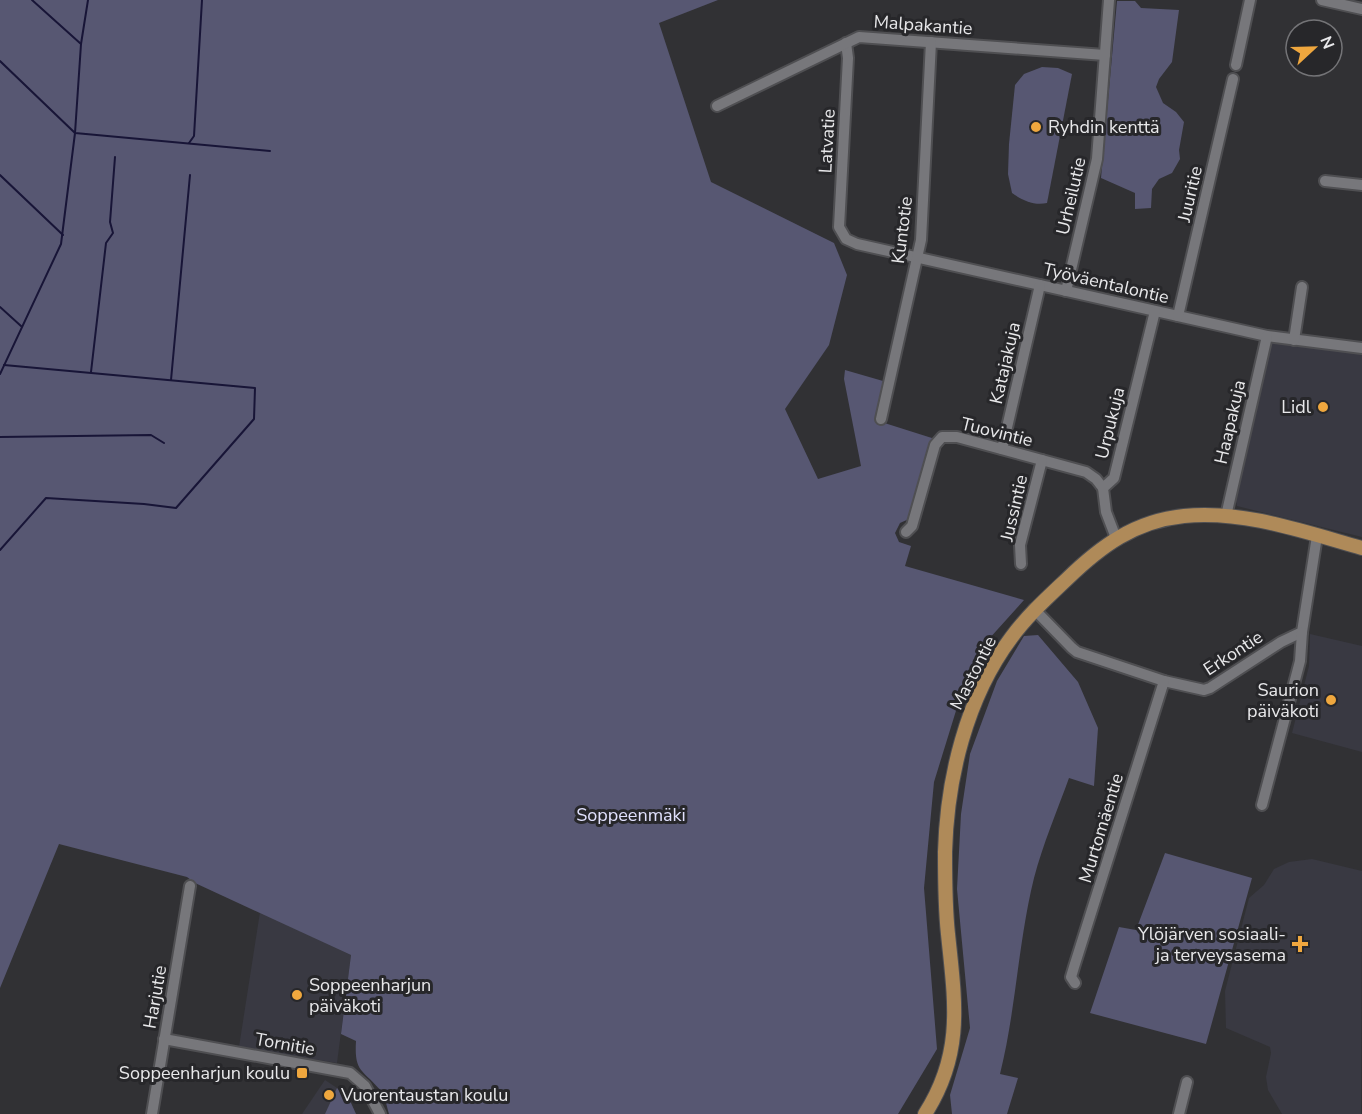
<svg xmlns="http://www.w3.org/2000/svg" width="1362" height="1114" font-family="'Nunito Sans',sans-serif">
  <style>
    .built { fill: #393942 }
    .green { fill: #575772 }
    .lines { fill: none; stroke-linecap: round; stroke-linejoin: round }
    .stream { stroke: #181537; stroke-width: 2 }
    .minor-casing { stroke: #4f4f52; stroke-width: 14 }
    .major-casing { stroke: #4f4f52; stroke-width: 16 }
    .minor { stroke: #77777b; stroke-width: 10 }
    .major { stroke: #af8a59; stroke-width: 14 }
    .poi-dot { fill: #efa73e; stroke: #27272a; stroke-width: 2 }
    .labels { text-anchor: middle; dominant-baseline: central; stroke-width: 6; stroke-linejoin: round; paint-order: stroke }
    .street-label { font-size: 18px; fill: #e8e8ea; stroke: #27272a }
    .poi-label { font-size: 18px; fill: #e8e8ea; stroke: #27272a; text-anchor: end }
    .park-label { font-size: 18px; fill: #e1e1fd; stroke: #27272a }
  </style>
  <rect width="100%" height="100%" fill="#313134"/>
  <g class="built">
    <polygon points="1276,342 1362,353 1362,537 1237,506 1236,501 1270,345 1272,343"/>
    <polygon points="1310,634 1362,646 1362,752 1292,733 1309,666"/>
    <polygon points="1312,859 1362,871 1361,1114 1282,1114 1268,1090 1266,1077 1271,1053 1270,1047 1226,1028 1225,991 1249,898 1264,885 1274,869 1289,862"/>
    <polygon points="260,912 351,955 337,1063 239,1047"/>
    <polygon points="325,1080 337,1088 351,1103 356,1114 302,1114"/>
  </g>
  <g class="green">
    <path d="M0 0H718L659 23 711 182 834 243 847 275 829 345 785 409 818 479 861 466 844 379 845 370 883 381 875 420 935 439 911 518 900 523 895 533 899 542 911 546 905 566 1024 600 988 640 959 701 934 782 924 888 937 1049 898 1114H389C387 1107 385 1097 381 1091 363 1069 354 1073 356 1041L341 1034 351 955 195 883 187 877 59 844 0 988Z"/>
    <polygon points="1117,1 1135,1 1141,8 1179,10 1172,62 1159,79 1156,87 1163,103 1176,112 1184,122 1179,150 1180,159 1172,173 1159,179 1152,189 1151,208 1135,209 1135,193 1101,178"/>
    <path d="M1042 67 1058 68 1072 74 1047 203C1034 206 1022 200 1012 193L1008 174 1009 144 1015 85 1024 74Z"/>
    <path d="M1038 635 1078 682 1098 728 1094 786 1069 778C1057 811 1043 844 1034 878 1018 943 1016 1010 1000 1074L1018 1078 1007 1114H952L950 1095 970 1028 957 889 961 814 970 754 997 681 1024 636Z"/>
    <polygon points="1165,853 1252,878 1206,1044 1090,1013 1119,927 1136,930"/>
    <polygon points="337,1088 351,1103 356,1114 325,1114"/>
  </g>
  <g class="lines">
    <g class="stream">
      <polyline points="32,0 81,44"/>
      <polyline points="0,61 75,133 270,151"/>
      <polyline points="189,143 194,136 202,0"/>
      <polyline points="0,175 63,235"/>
      <polyline points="0,307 21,326"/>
      <polyline points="91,372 106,243 113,233 110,222 115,157"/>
      <polyline points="0,374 61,244 75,133 81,44 88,0"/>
      <polyline points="171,380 190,175"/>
      <polyline points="0,437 151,435 164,443"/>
      <polyline points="0,550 46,498 144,504 176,508 254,419 255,388 4,365"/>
    </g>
    <g class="minor-casing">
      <g id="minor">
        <polyline points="1322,0 1362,9"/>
        <polyline points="846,43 848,58 839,227 846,239 857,244 1267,336 1362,348"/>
        <polyline points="1236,65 1250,0"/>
        <polyline points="717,106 859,37 1105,55"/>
        <polyline points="1325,181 1362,185"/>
        <polyline points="1066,291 1097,159 1109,0"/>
        <polyline points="1178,316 1233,79"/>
        <polyline points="1294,340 1302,287"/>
        <polyline points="881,419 921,240 931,42"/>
        <polyline points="1002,449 1040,285"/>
        <polyline points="1226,516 1267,336"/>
        <polyline points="906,532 912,526 935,445 942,437 957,437 1086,472 1096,479 1103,488"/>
        <polyline points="1116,538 1106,512 1103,488 1114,478 1155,311"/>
        <polyline points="1021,564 1020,545 1042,460"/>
        <polyline points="1034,609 1072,648 1077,652 1164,681 1204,690 1210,688 1281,642 1302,632 1317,536"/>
        <polyline points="1262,805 1300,661 1302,632"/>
        <polyline points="1075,983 1071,977 1074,967 1164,681"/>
        <polyline points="164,1039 350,1073 365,1086 380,1114"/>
        <polyline points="152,1114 190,886"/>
        <polyline points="1179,1114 1187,1082"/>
      </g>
    </g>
    <g class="major-casing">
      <path id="major" d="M925 1114C964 1053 955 1002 948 934 945 907 945 880 945 852 947 779 966 698 1011 638 1027 616 1047 598 1067 579 1101 546 1135 521 1184 516 1244 510 1305 532 1362 548"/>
    </g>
    <use href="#minor" class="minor"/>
    <use href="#major" class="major"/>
  </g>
  <g class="poi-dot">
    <circle cx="1036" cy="127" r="6"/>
    <circle cx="1323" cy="407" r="6"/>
    <circle cx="1331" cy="700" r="6"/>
    <path d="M1297 935h6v6h6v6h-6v6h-6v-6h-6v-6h6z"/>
    <circle cx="297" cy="995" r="6"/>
    <rect x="296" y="1067" width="12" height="12" rx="3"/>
    <circle cx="329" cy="1095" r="6"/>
  </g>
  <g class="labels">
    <g class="street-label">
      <text transform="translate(923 25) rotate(4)">Malpakantie</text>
      <text transform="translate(827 141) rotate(-87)">Latvatie</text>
      <text transform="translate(1190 194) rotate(-77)">Juuritie</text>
      <text transform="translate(1071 196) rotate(-77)">Urheilutie</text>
      <text transform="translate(902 230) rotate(-83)">Kuntotie</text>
      <text transform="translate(1106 283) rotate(13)">Työväentalontie</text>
      <text transform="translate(1005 363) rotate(-77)">Katajakuja</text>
      <text transform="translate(1230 422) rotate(-77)">Haapakuja</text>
      <text transform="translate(1110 423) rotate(-76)">Urpukuja</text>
      <text transform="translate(997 432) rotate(14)">Tuovintie</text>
      <text transform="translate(1014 508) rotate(-77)">Jussintie</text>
      <text transform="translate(1233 653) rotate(-33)">Erkontie</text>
      <text transform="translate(973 673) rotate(-63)">Mastontie</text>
      <text transform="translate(1101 828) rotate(-73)">Murtomäentie</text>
      <text transform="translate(155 997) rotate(-80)">Harjutie</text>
      <text transform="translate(285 1044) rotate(10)">Tornitie</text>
    </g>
    <g class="poi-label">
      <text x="1048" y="127" text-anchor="start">Ryhdin kenttä</text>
      <text x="1311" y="407">Lidl</text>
      <text x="1319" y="690">Saurion<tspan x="1319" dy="21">päiväkoti</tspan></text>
      <text x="1286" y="934">Ylöjärven sosiaali-<tspan x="1286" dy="21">ja terveysasema</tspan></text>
      <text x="309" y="985" text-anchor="start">Soppeenharjun<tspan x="309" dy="21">päiväkoti</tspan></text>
      <text x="290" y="1073">Soppeenharjun koulu</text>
      <text x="341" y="1095" text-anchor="start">Vuorentaustan koulu</text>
    </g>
    <g class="park-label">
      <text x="631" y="815">Soppeenmäki</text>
    </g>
  </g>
  <g transform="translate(1314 48) rotate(68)"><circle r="28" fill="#27272a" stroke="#747477" stroke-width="1.5"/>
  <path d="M0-4.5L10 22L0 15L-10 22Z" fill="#efa73e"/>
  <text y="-9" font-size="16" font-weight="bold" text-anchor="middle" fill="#e8e8ea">N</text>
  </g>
</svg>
